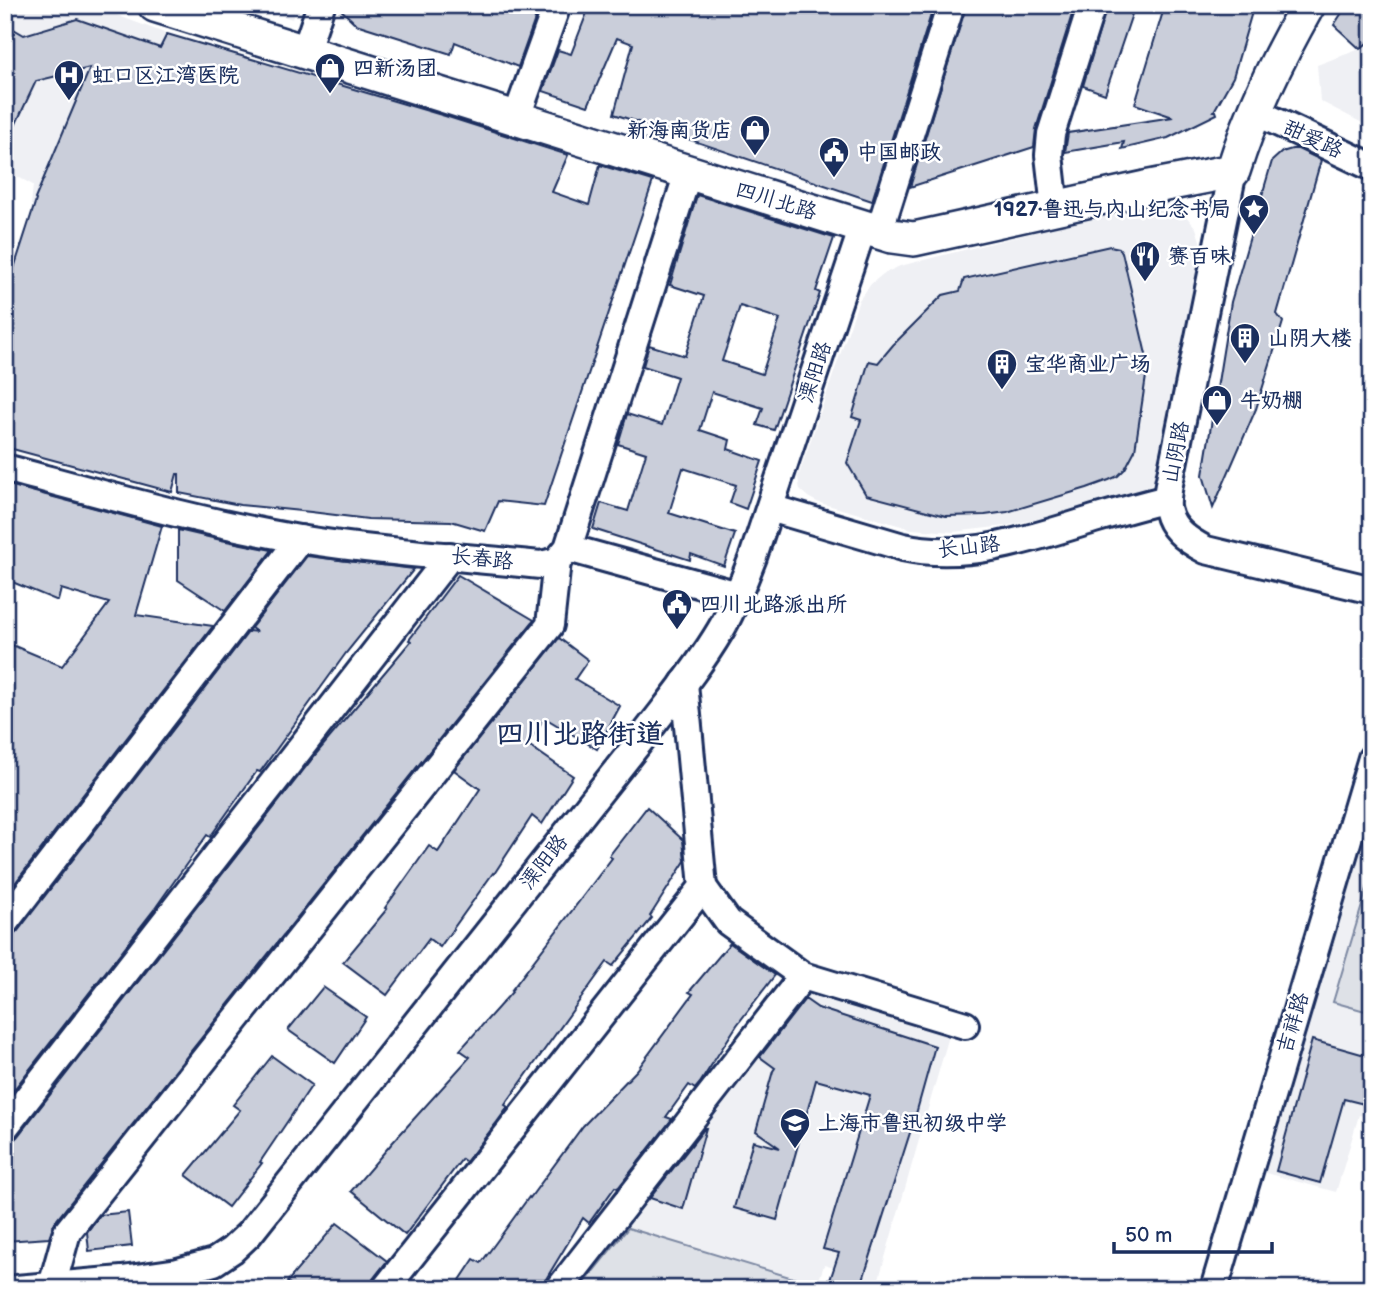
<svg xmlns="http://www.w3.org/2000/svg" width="1377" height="1294" font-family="'Balsamiq Sans','LXGW WenKai TC',sans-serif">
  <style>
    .built { fill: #eff0f4 }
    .green { fill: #dee1e7; stroke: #7c88a2; stroke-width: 2 }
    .building { fill: #caceda; stroke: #1b2f5e; stroke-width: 2; fill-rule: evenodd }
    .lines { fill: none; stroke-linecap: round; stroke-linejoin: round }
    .minor-casing { stroke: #1b2f5e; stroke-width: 32 }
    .major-casing { stroke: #1b2f5e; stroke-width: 38 }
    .minor { stroke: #fff; stroke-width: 26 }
    .major { stroke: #fff; stroke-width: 33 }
    .labels { text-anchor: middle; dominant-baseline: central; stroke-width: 5; stroke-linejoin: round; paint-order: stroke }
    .poi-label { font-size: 21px; font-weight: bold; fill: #1b2f5e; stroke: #fff; text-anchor: start }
    .street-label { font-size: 21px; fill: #1b2f5e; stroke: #fff }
    .district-label { font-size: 28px; font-weight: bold; fill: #1b2f5e; stroke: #fff }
  </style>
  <rect width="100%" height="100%" fill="#fff"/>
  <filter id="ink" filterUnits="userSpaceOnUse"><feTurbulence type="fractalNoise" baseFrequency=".0143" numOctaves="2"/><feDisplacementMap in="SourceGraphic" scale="14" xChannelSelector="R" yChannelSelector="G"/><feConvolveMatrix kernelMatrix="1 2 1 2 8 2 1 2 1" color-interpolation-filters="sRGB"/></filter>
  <g filter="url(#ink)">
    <g class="built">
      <polygon points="5,5 90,5 167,34 77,219 31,205 33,185 5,170"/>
      <polygon points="249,5 297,5 292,19"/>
      <polygon points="1372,39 1372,128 1320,101 1317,65 1360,49"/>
      <polygon points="1155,202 1171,205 1185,215 1196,228 1204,254 1161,473 1150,486 1138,492 1056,515 1005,526 953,532 912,529 817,502 808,497 800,490 798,477 859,300 871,284 883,274 900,266"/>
      <polygon points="1372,788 1372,1118 1359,1115 1336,1192 1255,1170"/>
      <polygon points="798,988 949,1036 878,1282 824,1265 816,1289 568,1289"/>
    </g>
    <g class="green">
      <polygon points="1372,872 1372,1013 1333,1002"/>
      <polygon points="628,1228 806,1282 804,1289 579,1289"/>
    </g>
    <g class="building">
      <polygon points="336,5 540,5 518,67 455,42 451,54 356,24"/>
      <polygon points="590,5 934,5 872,201 614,114 633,44 617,38 588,106 543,91 558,50 571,54"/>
      <polygon points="966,5 1075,5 1036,129 1034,147 910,187"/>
      <polygon points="1107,5 1135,5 1105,94 1083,86"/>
      <polygon points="1165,5 1254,5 1233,77 1214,111 1216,111 1217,114 1168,138 1122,149 1124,142 1065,152 1068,133 1173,117 1135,104"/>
      <polygon points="1347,5 1372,5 1372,39 1360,49 1334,25"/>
      <polygon points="77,19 160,48 167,34 445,116 568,155 552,192 589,205 600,165 653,181 544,506 498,501 485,531 451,521 368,519 311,512 240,505 179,493 179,474 177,474 172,492 5,447 5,296 36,200 35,199 90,68 36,81 5,147 5,24 24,35"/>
      <polygon points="1292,149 1298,149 1321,160 1277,314 1283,322 1256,409 1213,508 1203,475 1231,302 1272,161 1282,152"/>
      <path d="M697 195 834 238 816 291 820 293 774 430 757 425 763 408 712 392 700 430 730 440 728 449 762 461 746 509 730 503 736 485 683 468 669 513 735 534 724 566 691 554 690 560 593 529 601 503 628 511 646 453 618 444 627 414 662 425 677 377 643 366 649 345 685 356 704 296 670 285ZM740 306 780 319 762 374 722 361Z"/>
      <polygon points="1110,246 1119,248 1122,252 1148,363 1135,450 1125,469 1118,476 1109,480 1087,488 1007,512 985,515 946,516 866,495 847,463 861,420 852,417 869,361 878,363 893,345 943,295 960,291 964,279"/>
      <polygon points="5,484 162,526 136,615 213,626 5,896 5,642 62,666 109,603 61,589 58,601 5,579"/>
      <polygon points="178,530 221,540 272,550 225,611 178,580"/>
      <polygon points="307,556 414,569 346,653 260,772 257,771 210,837 207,835 156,907 5,1101 5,937 12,936 17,932 249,631 257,632 251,628"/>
      <polygon points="458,575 534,620 55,1222 49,1238 5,1241 5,1142 12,1141 17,1137 316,754 411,641 409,640"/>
      <polygon points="559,638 588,660 575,679 620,706 597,749 545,718 527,744 573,776 542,824 532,816 494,874 493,873 440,947 429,939 387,995 343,962 387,909 385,908 429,846 438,852 480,789 454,770"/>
      <polygon points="647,807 683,840 685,861 650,916 652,918 613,966 607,962 505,1105 508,1107 497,1122 466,1162 462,1159 405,1235 351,1191 393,1142 470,1057 460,1050 512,992 511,991 612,858 609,856"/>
      <polygon points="730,943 775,975 737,1025 700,1083 695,1089 689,1085 666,1117 672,1119 618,1188 615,1187 589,1223 583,1218 540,1289 471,1289 460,1280 474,1259 481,1263 529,1197 530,1198 583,1126 637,1070 693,994 689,992"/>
      <polygon points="323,987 366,1017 335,1063 288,1030"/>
      <polygon points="805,999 818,1008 935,1046 916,1114 860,1289 827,1289 839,1253 823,1249 870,1095 816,1080 777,1220 734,1208 753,1141 780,1148 756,1131 773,1071 775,1068 760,1057"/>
      <polygon points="1312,1040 1372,1057 1372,1106 1344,1099 1320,1183 1276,1171"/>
      <polygon points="272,1056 312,1085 260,1162 262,1163 228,1207 186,1175 240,1110 233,1105"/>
      <polygon points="705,1128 706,1128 683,1209 650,1198"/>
      <polygon points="128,1212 132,1246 89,1251 87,1232 100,1215"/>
      <polygon points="337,1223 387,1261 373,1279 370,1289 297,1289 287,1282"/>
    </g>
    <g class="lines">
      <g class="minor-casing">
        <g id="minor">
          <polyline points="305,52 321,5"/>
          <polyline points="1254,111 1372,167"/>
          <polyline points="516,119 557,5"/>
          <path d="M1233 171 1169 484C1168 492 1165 503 1168 512 1172 530 1190 542 1206 550L1372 590"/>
          <polyline points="1055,208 1049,155 1051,134 1092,5"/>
          <polyline points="879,232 951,5"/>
          <path d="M5 468C103 494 199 522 299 539 379 552 461 557 541 565L557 561 568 548 688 173"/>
          <path d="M770 508 903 547C968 561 1033 538 1094 519 1118 512 1143 505 1167 499"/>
          <polyline points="568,548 738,595"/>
          <polyline points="5,922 300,539"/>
          <polyline points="803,976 965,1025"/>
          <polyline points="5,1127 450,556"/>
          <polyline points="52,1286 67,1232 550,625 557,561"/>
          <path d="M16 1289 122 1280 178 1272 214 1262 232 1250 249 1234 640 741C667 705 697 670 720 631 734 608 743 582 753 557L863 227"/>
          <polyline points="385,1289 703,887 684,683"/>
          <polyline points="559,1289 803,976 728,922 703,887"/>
          <polyline points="1214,1289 1372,758"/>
        </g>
      </g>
      <g class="major-casing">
        <path id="major" d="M155 5 892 236 914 239 1145 188 1233 171C1252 111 1277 60 1308 5"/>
      </g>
      <use href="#minor" class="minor"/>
      <use href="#major" class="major"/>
    </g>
  </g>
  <defs>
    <g id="shop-pin" transform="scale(1.575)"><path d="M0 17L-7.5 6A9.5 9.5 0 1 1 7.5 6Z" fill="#1b2f5e" stroke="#fff"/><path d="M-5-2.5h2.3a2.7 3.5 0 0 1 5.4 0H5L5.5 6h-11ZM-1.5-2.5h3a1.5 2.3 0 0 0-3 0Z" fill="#fff"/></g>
    <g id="hospital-pin" transform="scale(1.575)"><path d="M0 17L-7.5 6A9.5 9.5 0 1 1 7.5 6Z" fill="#1b2f5e" stroke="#fff"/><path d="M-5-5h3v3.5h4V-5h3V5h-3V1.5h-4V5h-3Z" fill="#fff"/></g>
    <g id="civic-pin" transform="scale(1.575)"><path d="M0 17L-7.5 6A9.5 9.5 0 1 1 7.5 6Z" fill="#1b2f5e" stroke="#fff"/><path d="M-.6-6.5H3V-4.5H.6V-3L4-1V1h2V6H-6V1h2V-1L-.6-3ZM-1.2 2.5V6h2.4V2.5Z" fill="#fff"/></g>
    <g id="sight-pin" transform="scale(1.575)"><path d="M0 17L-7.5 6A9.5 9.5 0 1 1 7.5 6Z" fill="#1b2f5e" stroke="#fff"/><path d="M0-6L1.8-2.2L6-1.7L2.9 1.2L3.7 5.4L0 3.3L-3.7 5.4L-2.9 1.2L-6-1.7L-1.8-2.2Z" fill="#fff"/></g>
    <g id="restaurant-pin" transform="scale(1.575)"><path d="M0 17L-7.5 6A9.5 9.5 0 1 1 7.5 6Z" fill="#1b2f5e" stroke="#fff"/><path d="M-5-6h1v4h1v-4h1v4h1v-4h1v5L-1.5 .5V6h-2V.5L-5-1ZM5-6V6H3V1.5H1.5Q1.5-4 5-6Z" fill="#fff"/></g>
    <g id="building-pin" transform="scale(1.575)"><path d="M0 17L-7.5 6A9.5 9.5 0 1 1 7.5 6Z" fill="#1b2f5e" stroke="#fff"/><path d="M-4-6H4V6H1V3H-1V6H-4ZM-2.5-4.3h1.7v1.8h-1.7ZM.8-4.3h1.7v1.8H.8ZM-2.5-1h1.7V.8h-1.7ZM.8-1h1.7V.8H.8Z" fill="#fff"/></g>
    <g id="school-pin" transform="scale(1.575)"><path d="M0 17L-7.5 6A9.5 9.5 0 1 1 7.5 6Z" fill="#1b2f5e" stroke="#fff"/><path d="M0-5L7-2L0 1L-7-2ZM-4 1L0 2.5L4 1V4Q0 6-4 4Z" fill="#fff"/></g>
  </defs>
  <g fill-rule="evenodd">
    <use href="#shop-pin" x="330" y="68"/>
    <use href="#hospital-pin" x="69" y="75"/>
    <use href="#shop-pin" x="755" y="130"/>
    <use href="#civic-pin" x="834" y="152"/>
    <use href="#sight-pin" x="1254" y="209"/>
    <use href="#restaurant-pin" x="1145" y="256"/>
    <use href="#building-pin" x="1245" y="338"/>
    <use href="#building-pin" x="1002" y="364"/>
    <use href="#shop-pin" x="1217" y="400"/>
    <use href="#civic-pin" x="677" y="604"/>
    <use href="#school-pin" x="795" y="1123"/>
  </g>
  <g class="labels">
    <g class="poi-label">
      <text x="353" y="68">四新汤团</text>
      <text x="92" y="75">虹口区江湾医院</text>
      <text x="732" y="130" text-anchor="end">新海南货店</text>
      <text x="857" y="152">中国邮政</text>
      <text x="1231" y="209" text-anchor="end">1927·鲁迅与内山纪念书局</text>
      <text x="1168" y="256">赛百味</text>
      <text x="1268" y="338">山阴大楼</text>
      <text x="1025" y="364">宝华商业广场</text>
      <text x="1240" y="400">牛奶棚</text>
      <text x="700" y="604">四川北路派出所</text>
      <text x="818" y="1123">上海市鲁迅初级中学</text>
    </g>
    <g class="street-label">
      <text transform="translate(1313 139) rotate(25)">甜爱路</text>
      <text transform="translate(776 201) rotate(17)">四川北路</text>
      <text transform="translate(815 372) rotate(-72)">溧阳路</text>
      <text transform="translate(1176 452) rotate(-79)">山阴路</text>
      <text transform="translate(969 547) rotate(-6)">长山路</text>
      <text transform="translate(482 559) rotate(6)">长春路</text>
      <text transform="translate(544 862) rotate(-52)">溧阳路</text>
      <text transform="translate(1293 1023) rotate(-73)">吉祥路</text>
    </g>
    <g class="district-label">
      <text x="580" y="734">四川北路街道</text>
    </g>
  </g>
  <rect width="1377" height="1294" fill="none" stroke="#fff" stroke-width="28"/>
  <rect x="14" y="14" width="1349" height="1266" fill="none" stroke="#1b2f5e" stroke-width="2.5" filter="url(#ink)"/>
  <path d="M1114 1242v10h158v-10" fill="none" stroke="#1b2f5e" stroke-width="3.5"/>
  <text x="1125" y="1242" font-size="21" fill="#1b2f5e" stroke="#ffffff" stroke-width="5" paint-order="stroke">50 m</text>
</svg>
